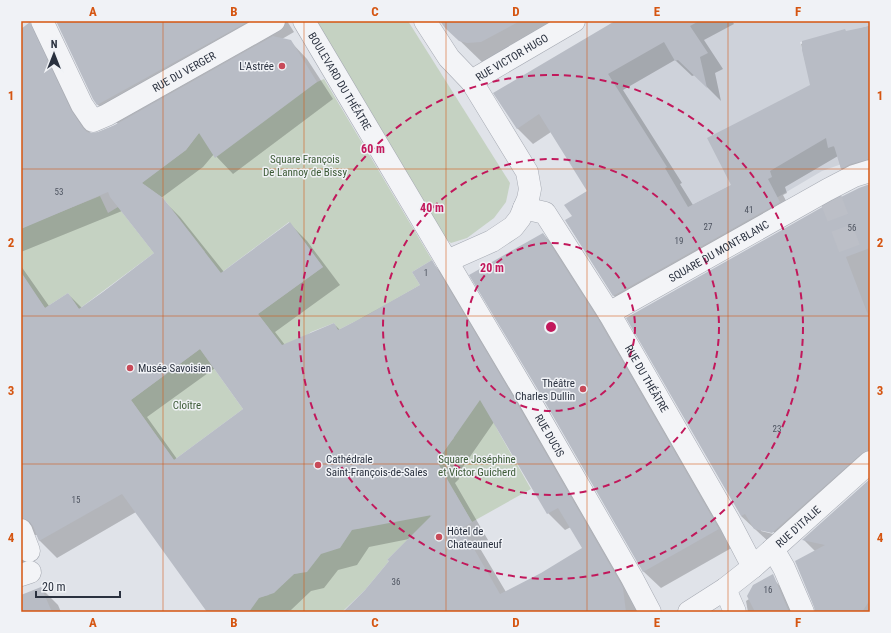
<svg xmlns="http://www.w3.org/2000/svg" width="891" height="633" font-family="'Roboto Condensed',sans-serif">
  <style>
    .built { fill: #ced2da }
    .green { fill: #c5d2c2 }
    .shadow { fill: #0003; fill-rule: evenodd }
    .building { fill: #b8bcc5; fill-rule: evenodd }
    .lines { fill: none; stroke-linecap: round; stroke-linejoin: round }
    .minor-tunnel { stroke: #bcbfc7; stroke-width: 22; stroke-dasharray: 22 11; stroke-linecap: butt }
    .minor-casing { stroke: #a6aab3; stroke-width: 23 }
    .minor { stroke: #f3f4f7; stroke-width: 22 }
    .grid { fill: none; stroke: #d55511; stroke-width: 1; stroke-opacity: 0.55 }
    .ring { fill: none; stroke: #c2185b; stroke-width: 2; stroke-dasharray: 7 5 }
    .poi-dot { fill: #c84a59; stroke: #f0f2f6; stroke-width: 1.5 }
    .labels { text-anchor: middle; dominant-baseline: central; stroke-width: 3; stroke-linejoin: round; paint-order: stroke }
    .number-label { font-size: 9px; fill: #4e5460 }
    .street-label { font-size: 11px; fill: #2a313f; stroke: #f0f2f6 }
    .poi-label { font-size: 11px; fill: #2a313f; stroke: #f0f2f6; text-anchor: start }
    .park-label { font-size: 11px; fill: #3d5b37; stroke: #f0f2f6 }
    .centre { fill: #c2185b; stroke: #f0f2f6; stroke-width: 2 }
    .ring-label { font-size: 12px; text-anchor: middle; font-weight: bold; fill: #c2185b; stroke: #f0f2f6; stroke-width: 3; stroke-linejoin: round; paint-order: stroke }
    .neatline { fill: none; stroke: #d55511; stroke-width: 1.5 }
    .grid-label { font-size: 13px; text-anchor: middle; font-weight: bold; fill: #d55511 }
  </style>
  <rect width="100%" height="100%" fill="#e0e3e9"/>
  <polygon class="built" points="615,21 870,21 870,27 800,42 830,144 853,160 822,171 778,197 701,230 608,74"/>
  <g class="green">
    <polygon points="313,21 408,21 510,183 506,202 494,218 467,238 451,243 440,235"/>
    <polygon points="324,79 432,260 412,272 420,285 364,317 338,330 334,323 311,332 286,351 258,314 323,267 289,222 110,356 94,333 205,252 163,198 142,183 144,181 186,150 199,133"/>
    <polygon points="100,196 108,213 118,207 154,253 79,309 68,293 45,308 21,274 21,228"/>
    <polygon points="200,349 243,409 174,460 131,400"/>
    <polygon points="474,377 497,429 531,489 472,522 455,493 428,512 431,517 387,560 389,561 365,590 342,612 237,612 249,600 269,595 267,588 277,582 282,585 294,574 299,573 343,521 356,529 361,528 432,463 454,438 450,433"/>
  </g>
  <g class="shadow">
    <path d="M57 21H287L294 32 282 39 290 41 307 59 333 99 233 174 214 154 203 167 161 198 180 217 224 272 290 224 307 241 340 285 275 332 285 345 334 324 340 330 421 285 431 262 448 279 640 612H344L365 591 409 539 369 547 357 565 338 570 324 588 311 591 291 610 285 612H208L136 512 57 558 40 541 37 535H34L28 539 33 571 21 578V266L49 306 68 294 82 308 155 254 122 211 21 252V30L30 24 47 41 88 129 92 135 118 124 98 105 94 98ZM215 368 245 410 177 459 147 417ZM494 422 548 513 565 530 571 527 584 549 541 574 506 592 478 545 488 540 455 483 459 479 458 474Z"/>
    <polygon points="446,21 579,21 484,64 454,35"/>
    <polygon points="616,21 732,21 734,24 704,40 723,69 715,73 721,101 695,75 692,76 675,60 623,90 682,183 680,184 693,205 732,185 811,85 801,44 870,26 870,178 857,184 841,168 838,156 785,187 787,193 783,195 795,218 630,311 614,296 566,221 574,216 589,192 551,132 533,144 517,128"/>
    <path d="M870 185V475L771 544 741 516ZM761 529 777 533V535L761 531Z"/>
    <polygon points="543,234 559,251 735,546 661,588 644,572 539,389"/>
    <polygon points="870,480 870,612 816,612 815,551 804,540"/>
    <polygon points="776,582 791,597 798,612 748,612 746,601"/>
    <polygon points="41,588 58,605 61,612 21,612 21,596"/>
  </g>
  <g class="building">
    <polygon points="56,21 249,21 97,105 93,99"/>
    <polygon points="440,21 520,21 481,42 467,43 459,41 445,28"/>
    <polygon points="615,21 699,21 690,26 708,53 700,57 707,88 678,60 675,61 664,42 608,74 667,167 665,168 688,207 731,185 707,138 810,85 802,50 802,41 845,29 846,31 870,26 870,159 850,164 841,169 834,146 828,148 826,138 770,171 772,177 768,179 780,202 613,296 565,220 572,216 564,205 587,191 539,114 517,129 493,93"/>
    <path d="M30 22 71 110 83 128 87 132 92 133 98 132 113 126 273 36 291 40 317 82 215 158 199 133 186 150 142 183 163 198 221 273 290 222 323 267 258 314 282 345 334 323 338 330 364 317 420 285 412 272 432 260 516 402 621 584 623 588 626 612H343L365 590 389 561 387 560 432 515 352 530 340 548 321 554 307 572 294 574 274 593 259 598 249 612H207L122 494 39 541 33 526 29 521 21 518V272L45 308 68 293 79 309 103 292 154 253 110 197 108 192 21 229V29ZM200 349 243 409 174 460 131 400ZM480 400 547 514 558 508 582 548 541 573 500 594 462 528 472 522 439 465 442 461 441 456Z"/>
    <polygon points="870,184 870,248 846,257 870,320 870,450 862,453 772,533 754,529 745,514 741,516 626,318 833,201 859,188"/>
    <polygon points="543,233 598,319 719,529 643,572 538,390 469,275"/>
    <polygon points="870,479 870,600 862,612 815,612 814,607 795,561 825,545 802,540"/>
    <polygon points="773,574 789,612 755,612 747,596 753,585"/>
    <polygon points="41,587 52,612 21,612 21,595"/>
  </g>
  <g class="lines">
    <polyline class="minor-tunnel" points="830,197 852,255"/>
    <g class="minor-casing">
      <g id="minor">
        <path id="s1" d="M42 21 82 105 93 121 107 115 274 21"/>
        <path id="s2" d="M304 21 527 396 632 578 650 612"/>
        <polyline points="425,21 449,58 472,82 527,172 530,189 528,199 520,218 513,227 492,241 447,261"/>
        <path id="s3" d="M472 82 480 76 574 21"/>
        <path id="s4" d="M524 208 545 213 609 313 730 523 753 567"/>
        <path id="s5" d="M609 313 827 190 854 176 870 171"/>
        <polyline points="21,530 29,551"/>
        <polyline points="773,549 784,568 803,612"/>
        <polyline points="21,575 30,572"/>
        <polyline points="725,589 735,612"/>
        <path id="s6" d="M689 612 725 589 753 567 870 462"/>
      </g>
    </g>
    <use href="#minor" class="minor"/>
  </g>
  <path class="grid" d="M163 21V612M304 21V612M446 21V612M587 21V612M728 21V612M21 169H870M21 316H870M21 464H870"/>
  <g class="ring">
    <circle cx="551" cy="327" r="84"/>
    <circle cx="551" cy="327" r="168"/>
    <circle cx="551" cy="327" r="252"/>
  </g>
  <g class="poi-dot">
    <circle cx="282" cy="66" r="4"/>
    <circle cx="130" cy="368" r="4"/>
    <circle cx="583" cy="389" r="4"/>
    <circle cx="318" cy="465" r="4"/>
    <circle cx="439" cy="537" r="4"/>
  </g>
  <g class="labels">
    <g class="number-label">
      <text x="59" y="192">53</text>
      <text x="749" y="210">41</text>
      <text x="708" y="227">27</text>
      <text x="852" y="228">56</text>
      <text x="679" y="241">19</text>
      <text x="426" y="273">1</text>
      <text x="777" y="429">23</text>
      <text x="76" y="500">15</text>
      <text x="396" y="582">36</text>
      <text x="768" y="590">16</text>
    </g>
    <g class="street-label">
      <text stroke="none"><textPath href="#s3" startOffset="47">RUE VICTOR HUGO</textPath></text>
      <text stroke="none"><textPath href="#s1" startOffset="216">RUE DU VERGER</textPath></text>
      <text stroke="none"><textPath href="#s2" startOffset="70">BOULEVARD DU THÉÂTRE</textPath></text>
      <text stroke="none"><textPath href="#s5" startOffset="126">SQUARE DU MONT-BLANC</textPath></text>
      <text stroke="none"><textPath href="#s4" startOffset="216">RUE DU THÉÂTRE</textPath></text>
      <text stroke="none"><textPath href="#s2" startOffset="482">RUE DUCIS</textPath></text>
      <text stroke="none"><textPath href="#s6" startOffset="139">RUE D'ITALIE</textPath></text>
    </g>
    <g class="poi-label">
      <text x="274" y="66" text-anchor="end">L'Astrée</text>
      <text x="138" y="368">Musée Savoisien</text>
      <text x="575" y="383" text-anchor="end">Théâtre<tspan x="575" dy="13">Charles Dullin</tspan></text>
      <text x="326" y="459">Cathédrale<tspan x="326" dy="13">Saint-François-de-Sales</tspan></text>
      <text x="447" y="531">Hôtel de<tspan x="447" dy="13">Chateauneuf</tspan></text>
    </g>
    <g class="park-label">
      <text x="305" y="159">Square François<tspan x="305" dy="13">De Lannoy de Bissy</tspan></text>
      <text x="187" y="405">Cloître</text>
      <text x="477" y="459">Square Joséphine<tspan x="477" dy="13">et Victor Guicherd</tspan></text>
    </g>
  </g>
  <circle cx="551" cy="327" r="6" class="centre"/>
  <g class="ring-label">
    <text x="373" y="153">60 m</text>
    <text x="432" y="212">40 m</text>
    <text x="492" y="272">20 m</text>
  </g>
  <rect width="891" height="633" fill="none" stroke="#f0f2f6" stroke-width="44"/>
  <g transform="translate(54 54)" stroke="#f0f2f6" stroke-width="3" paint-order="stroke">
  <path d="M0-3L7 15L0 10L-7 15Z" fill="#2a313f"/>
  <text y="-6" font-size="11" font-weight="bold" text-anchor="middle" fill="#2a313f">N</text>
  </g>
  <path d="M36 591v6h84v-6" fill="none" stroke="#2a313f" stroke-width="2"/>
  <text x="42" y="591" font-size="12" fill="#2a313f" stroke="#f0f2f6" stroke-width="3" paint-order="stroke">20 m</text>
  <rect x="22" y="22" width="847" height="589" class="neatline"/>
  <g class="grid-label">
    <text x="93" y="16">A</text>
    <text x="234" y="16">B</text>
    <text x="375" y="16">C</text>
    <text x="516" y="16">D</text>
    <text x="657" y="16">E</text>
    <text x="798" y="16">F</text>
    <text x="11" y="100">1</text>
    <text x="880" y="100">1</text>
    <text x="11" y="247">2</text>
    <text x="880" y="247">2</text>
    <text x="11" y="395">3</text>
    <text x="880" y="395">3</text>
    <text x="11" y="542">4</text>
    <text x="880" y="542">4</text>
    <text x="93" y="627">A</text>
    <text x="234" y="627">B</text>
    <text x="375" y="627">C</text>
    <text x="516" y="627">D</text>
    <text x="657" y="627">E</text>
    <text x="798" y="627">F</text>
  </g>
</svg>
